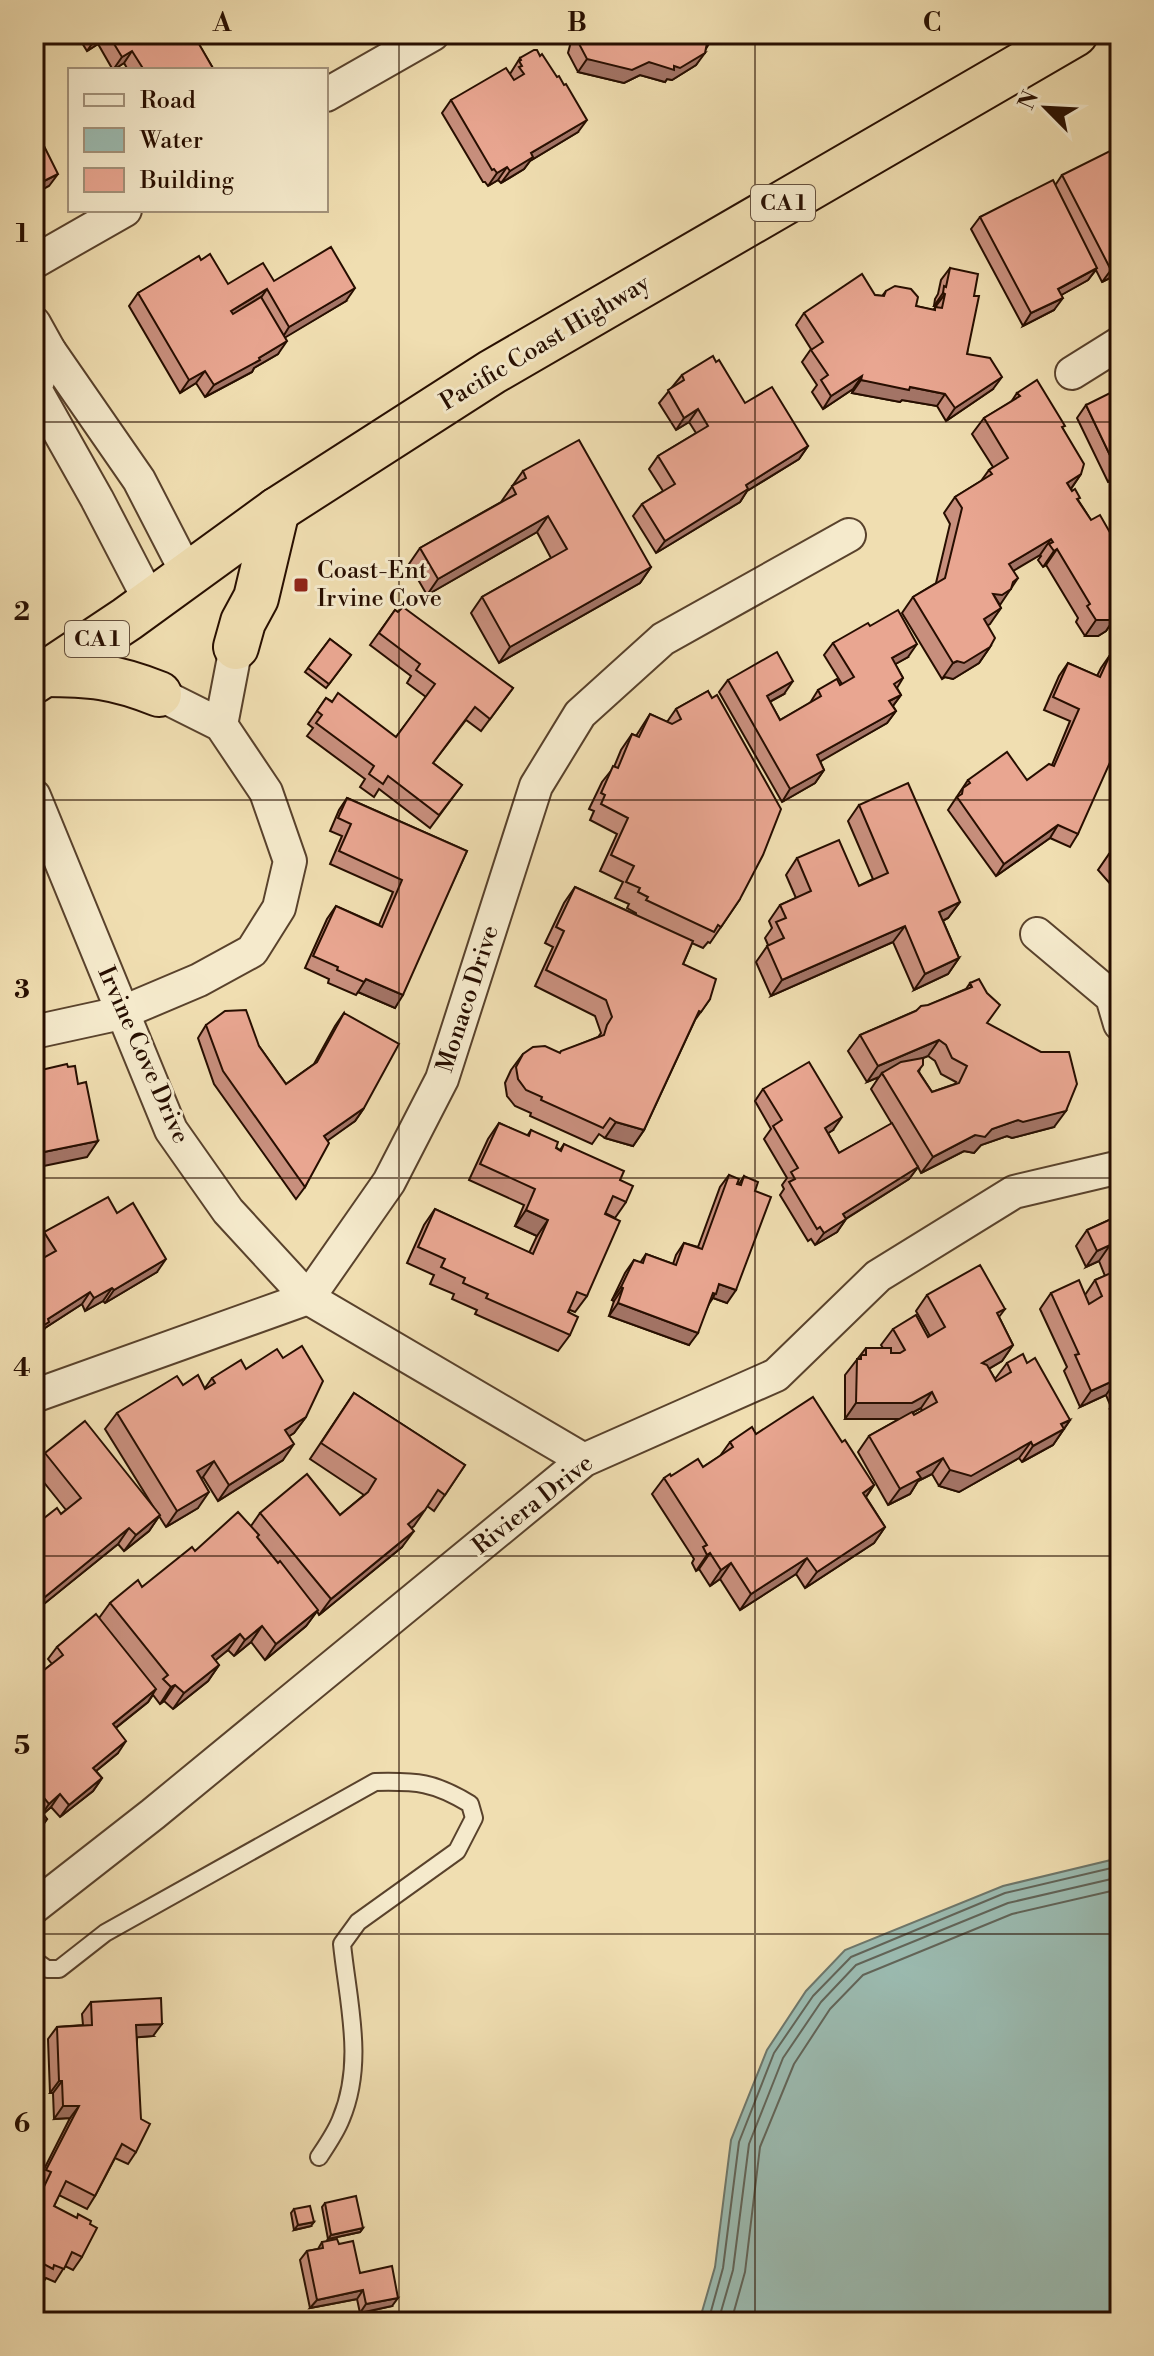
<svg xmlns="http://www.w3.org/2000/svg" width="1154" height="2356" font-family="'Libre Bodoni',serif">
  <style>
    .water { fill: #9bbbb1; stroke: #6d766a; stroke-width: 2 }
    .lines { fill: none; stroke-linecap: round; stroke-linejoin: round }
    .shore { stroke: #616458; stroke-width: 2 }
    .lane-casing { stroke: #59422c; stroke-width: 20 }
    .street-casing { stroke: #59422c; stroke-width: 36 }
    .highway-casing { stroke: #270e00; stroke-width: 48 }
    .lane { stroke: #f5eacc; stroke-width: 16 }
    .street { stroke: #f5eacc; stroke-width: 32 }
    .highway { stroke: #f0deb1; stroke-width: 44 }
    .wall { fill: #c88f7d; stroke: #270e00; stroke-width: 2; fill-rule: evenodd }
    .shaded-wall { fill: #a37466; stroke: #270e00; stroke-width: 2 }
    .building { fill: #e9a691; stroke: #270e00; stroke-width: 2 }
    .grid { fill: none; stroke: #270e00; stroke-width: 2; stroke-opacity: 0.55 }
    .poi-dot { fill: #8f2418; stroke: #f5eacc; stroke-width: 3 }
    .labels { text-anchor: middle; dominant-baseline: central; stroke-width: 6; stroke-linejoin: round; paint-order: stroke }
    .shield { fill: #f5eacc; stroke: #65503d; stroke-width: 2 }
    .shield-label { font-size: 22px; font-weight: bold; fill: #270e00 }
    .street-label { font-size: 24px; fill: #270e00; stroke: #f5eacc }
    .poi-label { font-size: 24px; fill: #270e00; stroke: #f5eacc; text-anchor: start }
    .neatline { fill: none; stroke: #270e00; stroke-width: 3 }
    .grid-label { font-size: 26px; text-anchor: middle; font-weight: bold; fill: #270e00 }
  </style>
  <rect width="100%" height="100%" fill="#f0deb1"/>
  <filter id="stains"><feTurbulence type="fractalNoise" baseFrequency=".0025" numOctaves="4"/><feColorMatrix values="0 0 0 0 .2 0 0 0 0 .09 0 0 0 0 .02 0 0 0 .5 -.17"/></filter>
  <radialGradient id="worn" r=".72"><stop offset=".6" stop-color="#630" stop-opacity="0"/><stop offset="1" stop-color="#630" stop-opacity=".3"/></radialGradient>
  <polygon class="water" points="1120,1856 1120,2322 699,2322 715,2267 731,2140 767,2050 806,1991 845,1950 1003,1886 1115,1859"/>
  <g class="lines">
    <g class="shore">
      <polyline points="708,2322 723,2268 739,2142 774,2053 813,1996 851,1957 1005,1893 1120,1866"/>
      <polyline points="718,2322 733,2270 749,2144 783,2058 821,2002 856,1965 1008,1903 1120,1877"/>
      <polyline points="731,2322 745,2272 760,2147 794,2064 830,2009 863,1975 1012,1914 1120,1889"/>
    </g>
    <g class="lane-casing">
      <path id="lane" d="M34 1960 47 1969H59L105 1933 375 1782C417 1781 434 1782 470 1804L474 1818 457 1851 358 1922 342 1944C348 2003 365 2062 341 2119 336 2132 327 2145 319 2157"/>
    </g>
    <g class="street-casing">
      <g id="street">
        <polyline points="326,95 433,34"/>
        <polyline points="34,262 125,210"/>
        <polyline points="34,323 49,350 139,480 188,575"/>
        <polyline points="49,350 35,389 97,499 150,601"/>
        <polyline points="1072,373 1120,343"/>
        <polyline points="221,725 236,647"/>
        <polyline points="34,796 171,1130 228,1211 308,1298 584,1460"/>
        <polyline points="1037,934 1112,997 1120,1024"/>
        <polyline points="34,1032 121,1013 199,980 252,951 279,908 290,861 266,792 221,725 159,694"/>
        <polyline points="34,1396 308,1298 389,1182 442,1079 536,786 580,714 663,639 849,535"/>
        <polyline points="34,1907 153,1814 584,1460 776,1375 878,1276 1014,1192 1120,1167"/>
      </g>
    </g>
    <g class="highway-casing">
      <g id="highway">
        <polyline points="236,647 243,622 256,598 277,510"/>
        <path d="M43 674C90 674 114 676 159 694"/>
        <polyline points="34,681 127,619 277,510 492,372 1075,34"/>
      </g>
    </g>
    <use href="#lane" class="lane"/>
    <use href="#street" class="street"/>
    <use href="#highway" class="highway"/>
  </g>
  <g class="wall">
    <polygon points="70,34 212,34 198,43 214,70 128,70 124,63 113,70 98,44 87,51 79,38 74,41"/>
    <polygon points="573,34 715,34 696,65 672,80 667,79 665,82 640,75 624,83 578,72 568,53"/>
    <polygon points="520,58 578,132 530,161 524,169 501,183 498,180 488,186 485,182 483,182 442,113 451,100 510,74"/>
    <polygon points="1120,171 1120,273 1102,282 1096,270 1088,280 1061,295 1054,310 1023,326 971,229 980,217 1056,184 1062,175"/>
    <polygon points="201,260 228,284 274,281 346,301 285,337 278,354 254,368 252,372 205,397 196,383 180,393 129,306 138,293"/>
    <polygon points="950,268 974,296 967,354 993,389 946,421 937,406 902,400 900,402 852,393 853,389 823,409 812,392 817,385 802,362 811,349 796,325 804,313 875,295 882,296 886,291 916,306 933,310 936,307 934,306 935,299 938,294 941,280"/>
    <polygon points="682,375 745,403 808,446 799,459 747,491 740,502 656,553 633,516 642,504 663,491 649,469 658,456 696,433 689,422 676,430 659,403"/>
    <polygon points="1017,393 1063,429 1081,474 1071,489 1091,520 1120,550 1120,619 1110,625 1106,631 1098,636 1085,636 1076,622 1078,618 1046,565 1043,567 1038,560 1041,556 1040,555 1013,570 999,605 1001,608 987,625 990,647 979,663 953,679 945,677 942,679 902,613 913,597 936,583 950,524 944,513 955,497 981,481 989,470 993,467 972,434 984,418 1011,402"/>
    <polygon points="1086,405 1120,476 1108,482 1077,418"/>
    <polygon points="523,471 651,567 640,583 499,663 471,613 482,597 551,558 537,532 427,595 409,564 420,548 501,502"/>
    <polygon points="395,610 513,688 481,731 466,720 433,763 462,785 430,828 379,789 374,797 360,787 365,779 307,736 313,728 308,724 326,698 396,737 426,697 407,683 411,676 370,645"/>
    <polygon points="870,626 908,657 895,664 903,678 897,688 901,695 893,706 896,711 887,723 820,761 824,770 815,783 782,802 719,692 728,680 784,694 770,702 780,720 810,703 818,690 842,684 824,655 833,643"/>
    <polygon points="330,639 351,655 326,688 305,672"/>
    <polygon points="1110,655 1078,834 1070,847 1050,838 996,876 948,810 968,780 1027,780 1052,765 1070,721 1044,710 1059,676 1068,663 1097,676 1101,668"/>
    <polygon points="708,691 740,899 710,943 708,942 703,948 692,943 683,964 710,999 695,1020 644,1130 633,1146 605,1138 599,1134 592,1144 530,1116 531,1113 515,1106 507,1096 505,1083 511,1070 523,1054 559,1053 598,1037 601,1033 595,1016 535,986 553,947 545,943 564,903 575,887 636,915 636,913 627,908 629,904 615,898 623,882 600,871 617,834 590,820 594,811 589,809 602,782 614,767 621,750 632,734 636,736 650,714 667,722 676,709"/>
    <polygon points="347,798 467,851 395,1008 358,992 356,995 328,983 329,979 305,968 327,919 336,906 379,925 393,892 330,864 342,836 330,831 339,810"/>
    <polygon points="859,805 960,902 948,918 943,921 959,958 948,974 914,990 893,942 771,996 756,962 768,945 765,938 772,928 769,921 780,905 796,898 786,875 797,858 859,886 873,879 848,821"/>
    <polygon points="1120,843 1120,895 1098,870 1109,854"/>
    <path d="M970 983 987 1023 1054 1127 1012 1138 1007 1136 981 1145 974 1153 964 1151 921 1173 918 1167 909 1179 846 1219 837 1232 815 1245 811 1239 808 1241 780 1195 784 1189 782 1185 787 1178 764 1139 771 1129 755 1101 763 1089 833 1130 828 1133 839 1153 892 1124 871 1089 879 1077 867 1082 848 1051 860 1035 966 989ZM928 1056 935 1061 941 1074 956 1082 955 1084 932 1092 919 1072 923 1058Z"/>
    <polygon points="344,1013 364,1108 355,1121 327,1140 305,1187 296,1199 214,1084 198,1038 206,1025 259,1046 286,1084 314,1064 335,1026"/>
    <polygon points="499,1123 527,1136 531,1130 560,1150 564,1144 620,1180 626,1202 615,1218 605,1213 587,1296 575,1312 570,1310 568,1312 570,1335 558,1351 475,1314 477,1310 452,1299 454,1294 430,1284 434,1275 407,1263 424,1225 435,1209 529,1253 537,1236 515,1226 524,1205 469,1180 488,1139"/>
    <polygon points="729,1175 739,1184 744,1176 755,1191 727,1303 713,1298 709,1304 689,1345 609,1316 614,1301 612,1300 625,1273 634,1260 640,1263 646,1254 673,1264 676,1255 684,1243 698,1247 720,1187"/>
    <polygon points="117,1213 157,1272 105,1303 103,1301 85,1311 82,1304 45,1328 41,1334 43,1258 35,1244 44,1232"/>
    <polygon points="1120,1215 1120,1403 1111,1407 1106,1395 1080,1407 1064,1371 1067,1367 1040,1309 1051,1293 1085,1295 1095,1280 1105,1276 1099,1261 1086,1267 1076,1246 1087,1230"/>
    <path d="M927 1295 1005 1309 999 1317 1013 1345 1002 1361 989 1369 995 1379 1007 1363H1027L1070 1420 1053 1445 1022 1462 1019 1458 959 1492 939 1486 932 1474 918 1481 910 1494 888 1505 858 1452 869 1436 899 1419H845V1375L866 1348H883L881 1345 893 1329 928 1337 930 1336 916 1311ZM921 1408 922 1411 914 1415 912 1413Z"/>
    <polygon points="246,1369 306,1417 294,1433 289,1436 283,1460 218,1501 203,1477 201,1478 198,1508 166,1527 159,1516 149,1531 124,1551 118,1544 34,1612 34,1526 61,1514 66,1510 34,1470 45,1453 154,1508 105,1429 117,1413 183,1385 205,1388 212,1378"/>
    <polygon points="354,1393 465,1465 434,1511 427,1506 411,1528 402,1547 319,1615 317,1611 306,1626 265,1660 251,1642 234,1656 228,1650 215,1660 219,1665 208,1681 173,1709 164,1701 160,1704 153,1695 148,1702 116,1728 118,1753 96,1771 102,1778 93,1791 60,1817 51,1807 43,1814 47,1819 38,1832 34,1836 34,1678 52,1664 48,1659 57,1647 99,1618 110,1603 142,1587 195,1551 251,1526 260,1513 340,1515 364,1495 310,1459"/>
    <polygon points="756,1434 842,1442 874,1485 866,1497 885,1527 874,1543 805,1588 796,1574 740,1610 720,1579 710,1586 699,1569 696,1571 692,1563 694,1559 652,1494 664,1478 703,1467 720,1456 730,1442"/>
    <polygon points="91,2002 153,2036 137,2037 136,2152 128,2164 115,2158 95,2196 87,2209 59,2195 54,2206 82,2257 73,2270 65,2266 55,2282 46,2278 44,2281 34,2276 34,2196 37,2196 42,2185 37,2183 70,2118 54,2119 53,2093 50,2093 48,2039 57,2027 83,2025 82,2014"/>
    <polygon points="325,2203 363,2228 360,2232 328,2239 322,2207"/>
    <polygon points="294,2209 311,2226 294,2230 291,2213"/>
    <polygon points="322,2242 339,2244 360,2273 392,2306 360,2313 357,2299 310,2308 300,2260 307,2251 318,2249"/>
  </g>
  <g class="shaded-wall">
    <polygon points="103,34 105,34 98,44 87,51 96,38"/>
    <polygon points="200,34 212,34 186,50 195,37"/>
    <polygon points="132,51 124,63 113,70 122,57"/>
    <polygon points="705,53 696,65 672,80 667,79 665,82 640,75 624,83 578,72 587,59 649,62 674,66"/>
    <polygon points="587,120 578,132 530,161 524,169 501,183 510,171 531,153"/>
    <polygon points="507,167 498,180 488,186 497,173"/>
    <polygon points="58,174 49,186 34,194 34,186"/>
    <polygon points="1120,265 1120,273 1102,282 1111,270"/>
    <polygon points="1097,268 1088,280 1049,302 1058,289"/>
    <polygon points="355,288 346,301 281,340 289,327"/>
    <polygon points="267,289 258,302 222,323 231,311"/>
    <polygon points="943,293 945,294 936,306 934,306"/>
    <polygon points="1063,298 1054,310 1023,326 1031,313"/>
    <polygon points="287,341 278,354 254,368 252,372 205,397 214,385"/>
    <polygon points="205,371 196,383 180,393 189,380"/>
    <polygon points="862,376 853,389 823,409 831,396"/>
    <polygon points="1002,377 993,389 946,421 955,408"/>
    <polygon points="861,380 910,387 945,394 937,406 902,400 900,402 852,393"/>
    <polygon points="698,409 689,422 676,430 684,418"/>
    <polygon points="808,446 799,459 747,491 740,502 656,553 665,541 746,485"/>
    <polygon points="1120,468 1120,476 1108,482 1117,470"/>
    <polygon points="1081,474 1070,490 1067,483"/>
    <polygon points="548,516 537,532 427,595 438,579"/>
    <polygon points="1051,539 1040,555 998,580 1009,564"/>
    <polygon points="1057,549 1046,565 1043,567 1054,551"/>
    <polygon points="651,567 640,583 499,663 510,647"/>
    <polygon points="1018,578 1000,605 993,594"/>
    <polygon points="1001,608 990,624 972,635 984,619"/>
    <polygon points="1120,610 1120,619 1110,625 1106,631 1098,636 1085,636 1096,620"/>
    <polygon points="917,644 908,657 883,671 892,658"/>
    <polygon points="990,647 979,663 953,679 945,677 942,679 953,663"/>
    <polygon points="793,681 784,694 758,708 767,696"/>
    <polygon points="901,695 892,707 889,701"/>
    <polygon points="896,711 887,723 809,768 817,755"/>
    <polygon points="824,770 815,783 782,802 790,789"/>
    <polygon points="1058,825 1050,838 996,876 1004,864"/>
    <polygon points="960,902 948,918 928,928 939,912"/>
    <polygon points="905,926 893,942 771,996 782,980"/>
    <polygon points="959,958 948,974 914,990 925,974"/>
    <polygon points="366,979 403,995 395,1008 358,992"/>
    <polygon points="939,1040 928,1056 883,1075 882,1073 879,1077 867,1082 878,1066"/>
    <polygon points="364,1108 355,1121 316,1149 324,1136"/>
    <polygon points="1066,1111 1054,1127 1012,1138 1007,1136 981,1145 974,1153 964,1151 921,1173 933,1157 975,1135 1018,1120"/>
    <polygon points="842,1117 833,1130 816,1141 825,1128"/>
    <polygon points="616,1122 644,1130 633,1146 605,1138"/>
    <polygon points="98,1141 87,1157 34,1168 34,1154"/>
    <polygon points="918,1167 909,1179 834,1226 843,1214"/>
    <polygon points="526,1210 548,1220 537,1236 515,1226"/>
    <polygon points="846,1219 837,1232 815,1245 824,1233"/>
    <polygon points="1110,1245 1099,1261 1086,1267 1097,1251"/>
    <polygon points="166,1259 157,1272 105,1303 114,1290"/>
    <polygon points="719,1284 736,1290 727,1303 713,1298"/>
    <polygon points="621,1287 623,1288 614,1301 612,1300"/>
    <polygon points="112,1288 103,1301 85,1311 94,1298"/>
    <polygon points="90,1292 82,1304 45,1328 41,1334 34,1338 34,1331 48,1319"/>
    <polygon points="618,1303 698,1333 689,1345 609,1316"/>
    <polygon points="1013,1345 1002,1361 971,1379 982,1363"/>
    <polygon points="1117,1379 1106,1395 1080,1407 1091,1391"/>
    <polygon points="932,1392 921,1408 901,1419 845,1419 856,1403"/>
    <polygon points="1120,1395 1120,1403 1111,1407"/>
    <polygon points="306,1417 294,1433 274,1446 285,1430"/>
    <polygon points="1070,1420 1053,1445 1022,1462 1033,1446 1061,1424"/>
    <polygon points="1031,1442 1019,1458 959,1492 939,1486 950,1470"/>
    <polygon points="294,1444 283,1460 218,1501 229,1485"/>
    <polygon points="943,1458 932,1474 918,1481 910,1494 888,1505 900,1489 917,1472"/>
    <polygon points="214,1461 203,1477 186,1487 197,1471"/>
    <polygon points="874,1485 863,1501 863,1493"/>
    <polygon points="209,1492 198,1508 166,1527 177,1511"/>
    <polygon points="425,1510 414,1526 396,1540 408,1524"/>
    <polygon points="160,1515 149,1531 124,1551 136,1535"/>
    <polygon points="885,1527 874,1543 805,1588 817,1572"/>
    <polygon points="129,1528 118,1544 34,1612 34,1606"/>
    <polygon points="414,1531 402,1547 319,1615 331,1599"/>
    <polygon points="710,1553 699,1569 696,1571 707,1555"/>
    <polygon points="807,1558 796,1574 740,1610 751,1594"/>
    <polygon points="731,1563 720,1579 710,1586 721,1570"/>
    <polygon points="318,1610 306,1626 265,1660 276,1644"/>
    <polygon points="262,1626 251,1642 234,1656 245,1640"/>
    <polygon points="240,1634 228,1650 200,1673 212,1656"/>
    <polygon points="219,1665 208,1681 173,1709 184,1693"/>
    <polygon points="175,1685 164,1701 160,1704 171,1687"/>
    <polygon points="156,1689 148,1702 104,1737 113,1724"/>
    <polygon points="126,1741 118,1753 85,1780 93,1768"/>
    <polygon points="102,1778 93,1791 60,1817 69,1805"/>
    <polygon points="60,1794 51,1807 40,1817 49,1804"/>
    <polygon points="47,1819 38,1832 34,1836 34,1830"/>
    <polygon points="162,2024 153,2036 128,2038 136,2025"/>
    <polygon points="59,2081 62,2081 53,2093 50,2093"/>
    <polygon points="63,2106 79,2106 70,2118 54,2119"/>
    <polygon points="314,2222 311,2226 294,2230 298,2225"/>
    <polygon points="363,2228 360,2232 328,2239 331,2235"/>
    <polygon points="363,2290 357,2299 310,2308 317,2300"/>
    <polygon points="398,2298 392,2306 360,2313 366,2304"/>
  </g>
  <g class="building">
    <polygon points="108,34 200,34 195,37 214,70 144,70 132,51 122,57"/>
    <polygon points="579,34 715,34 715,37 707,43 705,53 680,68 674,66 674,70 649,62 632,70 587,59 577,40"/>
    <polygon points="534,50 537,50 540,56 542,54 557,77 559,76 564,85 566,84 587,120 531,153 533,157 510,171 507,167 497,173 494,169 492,170 451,100 506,68 514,80 524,74 519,67 522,66 519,61 521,60 520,58"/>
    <polygon points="44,146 58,174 34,186 34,152"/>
    <polygon points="1110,151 1120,171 1120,265 1111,270 1062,175"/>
    <polygon points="1053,180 1097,268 1058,289 1063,298 1031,313 980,217"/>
    <polygon points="331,247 355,288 289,327 267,289 231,311 233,314 261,297 287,341 259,358 260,360 214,385 205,371 189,380 138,293 199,256 201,260 210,254 228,284 263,263 274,281"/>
    <polygon points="950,268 978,274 974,296 979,296 967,354 990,358 1002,377 955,408 945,394 910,387 909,390 861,380 862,376 831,396 821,380 828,375 811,350 823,342 804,313 862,274 875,295 884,296 886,291 895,286 911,289 918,297 916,306 935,310 935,307 942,308 945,294 943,293 944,286 946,287"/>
    <polygon points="713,356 716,362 719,360 745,403 772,387 808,446 746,485 748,489 665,541 642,504 675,484 658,456 708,426 698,409 684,418 668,390 684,380 682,375"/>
    <polygon points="1037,380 1065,426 1062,427 1084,464 1081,474 1067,483 1072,491 1075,489 1080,498 1077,499 1091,520 1100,515 1120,550 1120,610 1117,615 1109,620 1096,620 1087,606 1090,604 1057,549 1054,551 1049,544 1053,542 1051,539 1009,564 1018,578 1013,582 1011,589 1002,595 993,594 1001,608 984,619 995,638 990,647 964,663 957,661 953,663 913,597 945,578 962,508 955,497 992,474 989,470 1008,458 984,418 1020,396 1017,393"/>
    <polygon points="1120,388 1120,468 1117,470 1086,405"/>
    <polygon points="579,440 651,567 510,647 482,597 567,549 548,516 438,579 420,548 516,494 512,486 526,478 523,471"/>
    <polygon points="403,607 513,688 490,719 475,707 433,763 462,785 439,815 388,776 383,784 369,774 374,766 316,723 322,715 317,711 326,698 332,702 338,693 396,737 435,684 416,670 420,664 379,633 395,610 398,612"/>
    <polygon points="898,610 917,644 892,658 903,678 894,684 901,695 889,701 896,711 817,755 824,770 790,789 728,680 777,652 793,681 767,696 780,720 821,696 818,690 837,679 840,685 854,677 833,643 868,623 870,626"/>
    <polygon points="330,639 351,655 329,684 308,668"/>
    <polygon points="1120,651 1120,740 1078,834 1058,825 1004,864 957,797 962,794 963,788 970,783 968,780 1007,752 1027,780 1049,764 1054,766 1079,709 1053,697 1068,663 1100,677 1110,655"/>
    <polygon points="708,691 712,698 717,695 781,809 763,855 740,899 721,927 718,925 714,932 646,900 648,897 638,892 640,888 626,882 634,866 611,855 628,818 601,804 605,795 601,793 613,766 618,768 632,734 639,737 650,714 672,724 681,719 676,709"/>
    <polygon points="908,783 960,902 939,912 959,958 925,974 905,926 782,980 767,946 784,938 776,922 786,918 780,905 811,891 797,858 839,840 859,886 888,873 859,805"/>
    <polygon points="347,798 467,851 403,995 366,979 364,982 337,970 338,967 313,956 336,906 382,927 402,880 339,851 351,824 338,818"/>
    <polygon points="1120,843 1120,866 1109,854"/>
    <polygon points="575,887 693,941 683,964 716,979 710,999 701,1012 699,1011 644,1130 616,1122 610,1118 603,1128 541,1100 542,1097 526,1090 518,1079 516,1067 523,1054 533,1047 545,1046 560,1053 561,1051 604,1035 607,1025 612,1017 606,1000 546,970 564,931 556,927"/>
    <polygon points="979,979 987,993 1000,1005 987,1023 1041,1052 1069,1052 1077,1084 1066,1111 1023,1122 1018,1120 992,1129 985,1137 975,1135 933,1157 882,1073 901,1062 923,1058 923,1065 918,1071 932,1092 959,1083 967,1066 952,1058 946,1045 939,1040 878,1066 860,1035 916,1011 921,1006 928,1005 972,987 970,983"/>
    <polygon points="246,1010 259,1046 286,1084 317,1062 344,1013 399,1044 364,1108 324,1136 329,1143 305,1187 223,1071 206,1025 225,1011"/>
    <polygon points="809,1062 842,1117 825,1128 839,1153 892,1123 918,1167 843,1214 846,1219 824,1233 820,1227 817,1229 789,1182 795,1179 791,1172 798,1168 773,1126 782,1120 763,1089"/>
    <polygon points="67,1064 68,1067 75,1066 78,1084 86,1082 98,1141 34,1154 34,1068 37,1068 37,1071"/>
    <polygon points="499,1123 529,1136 531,1130 558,1142 556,1148 561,1151 564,1144 624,1171 620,1180 633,1186 626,1202 613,1196 605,1214 620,1221 587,1296 577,1292 568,1312 578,1317 570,1335 486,1298 488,1294 463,1283 465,1278 441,1267 445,1259 418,1247 435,1209 533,1254 548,1220 526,1210 535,1189 480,1164"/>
    <polygon points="729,1175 739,1179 737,1184 741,1185 744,1176 758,1182 755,1191 771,1197 736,1290 719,1284 716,1294 713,1293 698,1333 618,1303 623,1288 621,1287 634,1260 643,1263 646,1254 676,1265 684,1243 702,1249"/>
    <polygon points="108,1197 117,1213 133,1203 166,1259 114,1290 112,1288 94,1298 90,1292 48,1319 49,1322 34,1331 34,1263 56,1251 44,1232"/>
    <polygon points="1120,1215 1120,1268 1110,1245 1097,1251 1087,1230"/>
    <polygon points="980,1265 1005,1309 997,1313 1013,1345 982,1363 987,1365 996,1381 1011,1372 1007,1363 1023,1354 1027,1363 1035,1358 1070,1420 1061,1424 1064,1429 1033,1446 1031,1442 971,1476 950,1470 943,1458 917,1472 921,1478 900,1489 869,1436 912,1412 914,1415 937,1402 932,1392 912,1403 856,1403 857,1359 861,1359 861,1355 866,1355 866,1348 891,1348 891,1353 900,1353 905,1350 893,1329 916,1315 928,1337 945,1327 927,1295"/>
    <polygon points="1120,1269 1120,1385 1117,1379 1091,1391 1075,1355 1079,1354 1051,1293 1079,1280 1089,1304 1102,1296 1095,1280"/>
    <polygon points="302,1346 323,1381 306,1417 285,1430 294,1444 229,1485 214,1461 197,1471 209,1492 177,1511 117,1413 177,1376 183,1385 198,1375 205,1389 215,1383 212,1378 241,1360 246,1369 277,1349 283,1358"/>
    <polygon points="354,1393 465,1465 445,1495 438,1490 425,1510 408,1524 414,1531 331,1599 260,1513 307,1474 340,1515 368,1492 376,1479 321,1443"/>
    <polygon points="813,1397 842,1442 845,1440 874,1485 863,1493 885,1527 817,1572 807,1558 751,1594 731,1563 721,1570 710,1553 707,1555 703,1547 707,1545 664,1478 670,1474 671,1476 698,1459 703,1467 733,1447 730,1442 752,1427 756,1434"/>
    <polygon points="85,1421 160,1515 136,1535 129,1528 34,1606 34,1536 38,1532 34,1526 57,1508 61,1514 81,1498 45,1453"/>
    <polygon points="238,1512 259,1535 257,1537 278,1563 280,1561 318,1610 276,1644 262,1626 245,1640 240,1634 212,1656 219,1665 184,1693 175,1685 171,1687 163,1679 168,1675 110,1603 138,1580 142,1587 192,1547 195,1551"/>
    <polygon points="96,1614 156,1689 113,1724 126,1741 93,1768 102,1778 69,1805 60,1794 49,1804 34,1786 34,1678 63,1655 57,1647"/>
    <polygon points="34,1803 47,1819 34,1830"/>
    <polygon points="161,1998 162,2024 136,2025 141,2119 150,2124 136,2152 122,2144 95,2196 66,2181 54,2206 77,2218 78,2214 91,2221 90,2224 97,2228 82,2257 72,2252 64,2269 54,2265 53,2269 34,2259 34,2196 39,2197 51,2172 46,2170 79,2106 63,2106 62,2081 59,2081 57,2027 92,2025 91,2002"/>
    <polygon points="356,2196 363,2228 331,2235 325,2203"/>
    <polygon points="310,2206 314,2222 298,2225 294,2209"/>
    <polygon points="337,2239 339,2244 353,2241 360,2273 392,2266 398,2298 366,2304 363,2290 317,2300 307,2251 323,2248 322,2242"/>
  </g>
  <path class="grid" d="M399 34V2322M755 34V2322M34 422H1120M34 800H1120M34 1178H1120M34 1556H1120M34 1934H1120"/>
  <rect class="poi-dot" x="293" y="577" width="16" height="16" rx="4"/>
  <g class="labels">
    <g class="shield">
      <rect x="751" y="185" width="64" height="36" rx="6"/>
      <rect x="65" y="621" width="64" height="36" rx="6"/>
    </g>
    <g class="shield-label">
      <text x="783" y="203">CA 1</text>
      <text x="97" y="639">CA 1</text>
    </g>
    <g class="street-label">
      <text transform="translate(545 343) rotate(-31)">Pacific Coast Highway</text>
      <text transform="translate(468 999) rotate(-72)">Monaco Drive</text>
      <text transform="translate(143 1055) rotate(66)">Irvine Cove Drive</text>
      <text transform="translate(533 1505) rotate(-38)">Riviera Drive</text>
    </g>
    <g class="poi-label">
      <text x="317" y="571">Coast-Ent<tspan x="317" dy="28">Irvine Cove</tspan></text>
    </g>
  </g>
  <rect width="1154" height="2356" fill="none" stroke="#f0deb1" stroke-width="88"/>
  <rect x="68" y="68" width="260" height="144" fill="#f5eacc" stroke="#a3927a" stroke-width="2"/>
  <rect x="84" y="94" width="40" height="12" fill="#f5eacc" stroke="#a3927a" stroke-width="2"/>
  <text x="140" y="108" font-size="24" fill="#270e00">Road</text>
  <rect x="84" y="128" width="40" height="24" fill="#9bbbb1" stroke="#a3927a" stroke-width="2"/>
  <text x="140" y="148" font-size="24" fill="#270e00">Water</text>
  <rect x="84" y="168" width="40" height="24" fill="#e9a691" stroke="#a3927a" stroke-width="2"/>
  <text x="140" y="188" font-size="24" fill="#270e00">Building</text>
  <g transform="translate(1046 108) rotate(294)" stroke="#f5eacc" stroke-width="6" paint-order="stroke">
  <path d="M0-6L14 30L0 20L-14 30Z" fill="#270e00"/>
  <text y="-12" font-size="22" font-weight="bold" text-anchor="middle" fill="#270e00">N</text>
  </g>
  <rect x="44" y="44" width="1066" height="2268" class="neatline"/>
  <g class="grid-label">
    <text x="222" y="31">A</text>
    <text x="577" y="31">B</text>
    <text x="932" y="31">C</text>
    <text x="22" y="242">1</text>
    <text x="22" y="620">2</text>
    <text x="22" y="998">3</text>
    <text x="22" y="1376">4</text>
    <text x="22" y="1754">5</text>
    <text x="22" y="2132">6</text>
  </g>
  <rect width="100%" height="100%" filter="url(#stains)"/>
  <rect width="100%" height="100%" fill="url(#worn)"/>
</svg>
